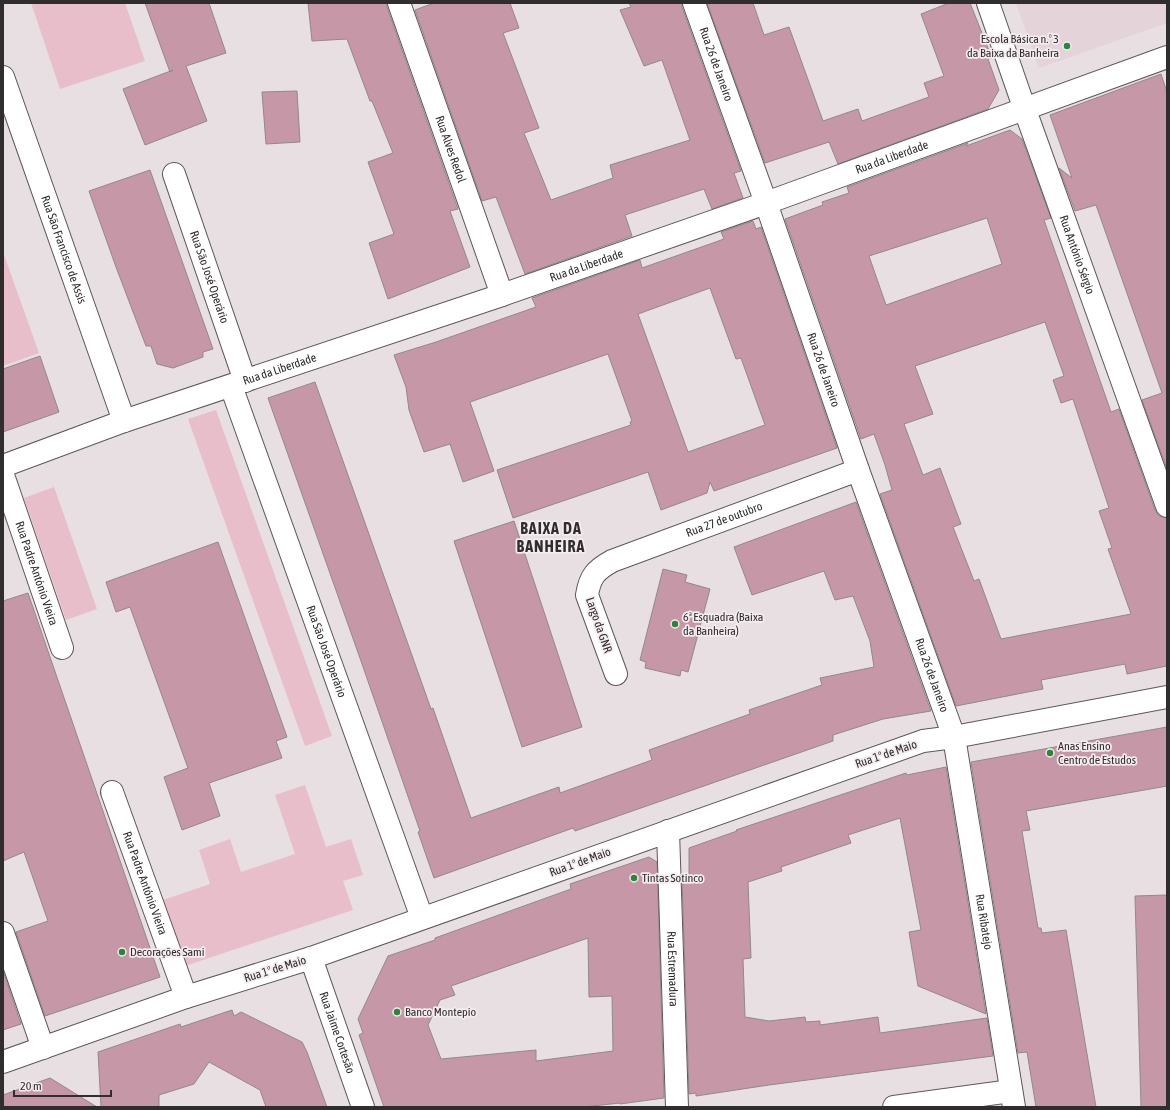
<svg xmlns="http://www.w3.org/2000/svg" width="1170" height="1110" font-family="'Asap Condensed',sans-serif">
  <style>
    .built { fill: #e4d3d8 }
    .green { fill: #e8becb }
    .building { fill: #c697a7; stroke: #91898b; fill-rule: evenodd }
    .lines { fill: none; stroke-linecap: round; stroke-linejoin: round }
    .street-casing { stroke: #5e5759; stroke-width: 24 }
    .street { stroke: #fff; stroke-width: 22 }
    .poi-dot { fill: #25883c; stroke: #f4ecee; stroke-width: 1.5 }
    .labels { text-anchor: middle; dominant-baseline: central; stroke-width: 3.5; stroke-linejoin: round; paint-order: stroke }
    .poi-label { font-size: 12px; fill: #302d2e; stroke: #f4ecee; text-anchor: start }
    .street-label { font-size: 12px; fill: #302d2e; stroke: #f4ecee }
    .district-label { font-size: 16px; font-weight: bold; letter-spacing: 1px; fill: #302d2e; stroke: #f4ecee }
  </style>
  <rect width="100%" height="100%" fill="#e7dfe1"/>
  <polygon class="built" points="1016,3 1167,3 1167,23 1039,68"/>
  <g class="green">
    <polygon points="31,3 125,3 145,61 60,89"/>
    <polygon points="3,252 39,353 3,366"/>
    <polygon points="216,410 332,736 305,746 188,419"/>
    <polygon points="54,487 97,609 66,620 24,498"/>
    <polygon points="305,785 326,847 351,839 363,875 343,881 353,910 185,966 163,900 210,884 199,850 230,839 241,872 295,854 275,795"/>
  </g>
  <g class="building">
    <polygon points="145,3 209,3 226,53 186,66 207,121 145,145 123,89 173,70 170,72"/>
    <polygon points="308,3 387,3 387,7 458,209 450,211 470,267 388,299 369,243 394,234 368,162 393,153 372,101 370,101 347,39 312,41"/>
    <polygon points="434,3 510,3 519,28 503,33 539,128 524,133 551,200 613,178 610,165 690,140 662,60 644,66 620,10 631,7 629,3 682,3 682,7 741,171 734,173 743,198 712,209 704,189 625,215 632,236 525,274 496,197 482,201 415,10"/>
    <polygon points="707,3 753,3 764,35 789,27 823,121 858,109 862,121 929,97 924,83 944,76 921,14 949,3 970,3 992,58 988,59 999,90 988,109 838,164 829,142 765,163"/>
    <polygon points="1161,74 1167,92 1167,469 1142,400 1162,393 1096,205 1075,211 1059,168 1072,178 1050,115"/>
    <polygon points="297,91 300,142 266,144 262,92"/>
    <path d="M1010 130 1022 139 1051 218 1044 220 1111 412 1119 409 1155 510 1159 516 1167 518V666L1127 674 1125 664 1041 680 1043 689 956 706 880 494 892 490 885 465 874 434 861 439 785 219 823 205 822 202 849 193 847 187 968 143 966 146ZM987 218 1002 264 886 305 869 256ZM1045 322 1064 376 1053 380 1061 403 1073 399 1109 508 1099 511 1112 548 1108 549 1131 614 1001 639 979 579 974 581 953 527 961 524 940 468 923 475 904 424 933 414 915 366Z"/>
    <polygon points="150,170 213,349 203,352 203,357 173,368 157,364 151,346 146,346 116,267 89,191"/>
    <path d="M753 221 756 229 761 227 837 448 714 491 710 482 707 493 661 510 648 472 513 518 497 470 631 425 630 422 632 421 608 354 470 402 494 471 463 482 450 444 424 452 409 410 406 387 394 355 436 342 536 307 532 298 640 260 642 268 724 239 721 232ZM710 288 736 359 741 358 765 425 688 452 638 314Z"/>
    <polygon points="40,356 59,412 3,432 3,369"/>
    <polygon points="315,382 431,709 433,708 471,818 559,787 560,793 652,760 649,750 750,714 749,710 822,685 820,678 874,667 870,641 853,596 835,600 824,571 752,595 734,547 856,502 931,711 883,719 833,735 833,741 575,831 573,828 434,878 418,832 420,831 361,661 268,398"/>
    <polygon points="514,521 582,727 522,747 454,541"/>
    <polygon points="218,542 287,737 276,741 282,758 209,783 220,816 182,830 164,777 188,768 130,607 116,612 106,582"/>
    <polygon points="663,569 687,575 685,582 710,589 688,672 681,670 680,676 645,668 646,662 640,660"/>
    <polygon points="28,593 160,977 45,1016 16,932 48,921 24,852 3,861 3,601"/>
    <polygon points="1167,727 1167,786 1026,811 1030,830 1022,831 1038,928 1041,928 1042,933 1066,930 1096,1107 1036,1107 1027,1052 1018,1053 971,762"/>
    <polygon points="946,767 986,1014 918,986 909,932 921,930 900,818 848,835 851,843 781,867 782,871 748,882 751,958 743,959 745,1017 769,1021 805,1017 806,1022 820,1021 820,1025 878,1017 880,1033 987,1018 993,1056 769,1085 696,1096 696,1093 689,1094 682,879 689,883 689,848 737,831 736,830 906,773 907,775"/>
    <path d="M649 857 657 862 664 1098 620 1104V1103L583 1107H384L359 1035 363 1033 358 1019 388 956 435 940V938L571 889 570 884ZM588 938 589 997 612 996 613 1051 536 1061V1050L441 1059 428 1025 440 1000 455 995 451 986Z"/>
    <polygon points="1167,895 1167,1107 1141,1107 1135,896"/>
    <polygon points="3,971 21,1024 3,1030"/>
    <polygon points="232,1010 234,1016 241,1012 302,1042 307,1052 327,1107 266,1107 260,1090 209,1062 194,1084 159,1095 159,1107 101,1107 98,1052 180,1024 181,1027"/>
    <polygon points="50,1078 97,1107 3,1107 3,1095"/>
  </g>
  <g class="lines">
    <g class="street-casing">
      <g id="street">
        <path id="s1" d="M399 3 502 295"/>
        <path id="s2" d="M694 3 766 203 858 470 954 737 1014 1107"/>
        <path id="s3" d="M988 3 1025 110 1167 506"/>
        <path id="s4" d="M3 77 124 421"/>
        <path id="s5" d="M174 174 245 381"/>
        <path id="s6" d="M231 386 422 918"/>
        <path id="s7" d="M3 466 124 421 502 295 766 203 1167 57"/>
        <path id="s8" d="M3 475 62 648"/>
        <path id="s9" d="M616 674 587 595C590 576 596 570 612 561L858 470"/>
        <path id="s10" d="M112 792 186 997"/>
        <path id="s11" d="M668 831 677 1107"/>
        <polyline points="3,933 43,1048"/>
        <path id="s12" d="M311 958 363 1107"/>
        <polyline points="3,1062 186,997 311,958 923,741 954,737 1167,697"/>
        <polyline points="894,1107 1011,1091"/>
      </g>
    </g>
    <use href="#street" class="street"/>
  </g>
  <g class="poi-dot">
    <circle cx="1067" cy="46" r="4"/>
    <circle cx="675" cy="624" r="4"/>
    <circle cx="1050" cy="753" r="4"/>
    <circle cx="634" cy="878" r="4"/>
    <circle cx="122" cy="952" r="4"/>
    <circle cx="397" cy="1012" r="4"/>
  </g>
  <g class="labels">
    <g class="poi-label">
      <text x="1059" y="39" text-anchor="end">Escola Básica n.º 3<tspan x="1059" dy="14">da Baixa da Banheira</tspan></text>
      <text x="683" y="617">6ª Esquadra (Baixa<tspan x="683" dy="14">da Banheira)</tspan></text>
      <text x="1058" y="746">Anas Ensino<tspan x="1058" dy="14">Centro de Estudos</tspan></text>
      <text x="642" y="878">Tintas Sotinco</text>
      <text x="130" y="952">Decorações Sami</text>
      <text x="405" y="1012">Banco Montepio</text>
    </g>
    <g class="street-label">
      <text stroke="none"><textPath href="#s2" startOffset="65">Rua 26 de Janeiro</textPath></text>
      <text stroke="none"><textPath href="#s1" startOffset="155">Rua Alves Redol</textPath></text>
      <text stroke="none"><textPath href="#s7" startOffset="941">Rua da Liberdade</textPath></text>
      <text stroke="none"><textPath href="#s4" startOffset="183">Rua São Francisco de Assis</textPath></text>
      <text stroke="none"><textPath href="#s3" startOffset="267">Rua António Sérgio</textPath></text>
      <text stroke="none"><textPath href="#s7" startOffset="617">Rua da Liberdade</textPath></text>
      <text stroke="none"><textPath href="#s5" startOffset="109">Rua São José Operário</textPath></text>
      <text stroke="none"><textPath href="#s7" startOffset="293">Rua da Liberdade</textPath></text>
      <text stroke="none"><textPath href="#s2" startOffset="389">Rua 26 de Janeiro</textPath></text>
      <text stroke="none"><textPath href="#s9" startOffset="248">Rua 27 de outubro</textPath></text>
      <text stroke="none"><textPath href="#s8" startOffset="104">Rua Padre António Vieira</textPath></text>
      <text transform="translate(599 625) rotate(71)">Largo da GNR</text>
      <text stroke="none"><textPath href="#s6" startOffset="282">Rua São José Operário</textPath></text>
      <text stroke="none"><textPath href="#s2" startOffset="713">Rua 26 de Janeiro</textPath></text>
      <text transform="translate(886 754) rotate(-19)">Rua 1º de Maio</text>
      <text transform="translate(580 862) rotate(-20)">Rua 1º de Maio</text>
      <text stroke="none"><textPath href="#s10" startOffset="97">Rua Padre António Vieira</textPath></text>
      <text stroke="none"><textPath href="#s2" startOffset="966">Rua Ribatejo</textPath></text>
      <text transform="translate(275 969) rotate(-17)">Rua 1º de Maio</text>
      <text stroke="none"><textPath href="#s11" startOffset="138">Rua Estremadura</textPath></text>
      <text stroke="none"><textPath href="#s12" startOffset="79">Rua Jaime Cortesão</textPath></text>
    </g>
    <g class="district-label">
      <text x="551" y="528">BAIXA DA<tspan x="551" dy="18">BANHEIRA</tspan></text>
    </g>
  </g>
  <rect width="1170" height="1110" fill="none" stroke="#302d2e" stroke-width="8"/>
  <path d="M14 1090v6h97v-6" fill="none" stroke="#302d2e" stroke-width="2"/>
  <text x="20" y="1090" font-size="12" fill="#302d2e" stroke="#f4ecee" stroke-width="3" paint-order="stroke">20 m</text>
</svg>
